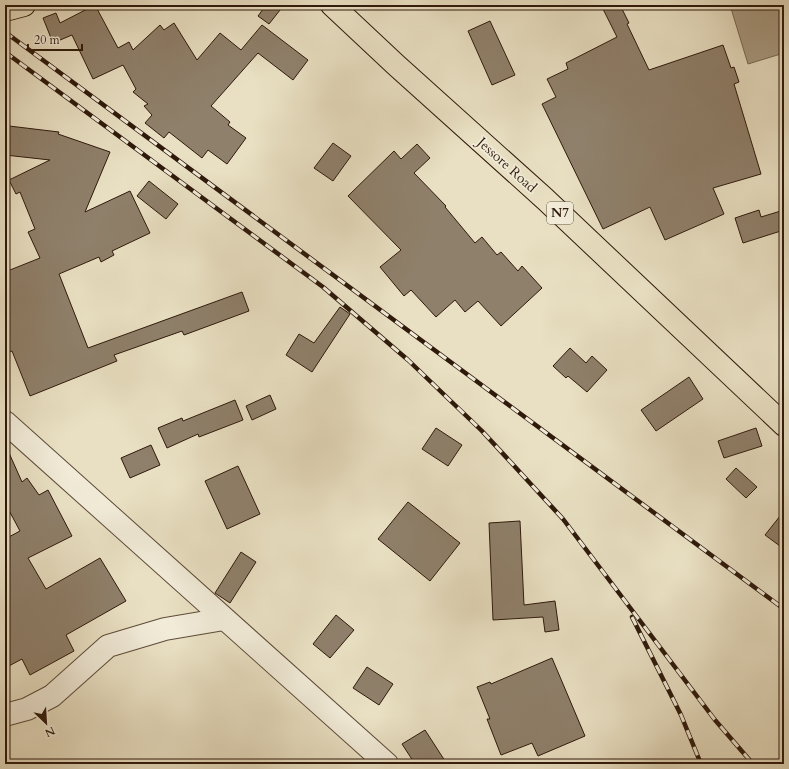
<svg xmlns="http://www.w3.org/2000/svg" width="789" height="769" font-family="Cardo,serif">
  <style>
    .water { fill: #a99c84; stroke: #786854 }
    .building { fill: #8f806b; stroke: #2e190b }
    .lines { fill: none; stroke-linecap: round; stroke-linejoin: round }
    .minor-casing { stroke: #5d4b39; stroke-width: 24 }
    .major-casing { stroke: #2e190b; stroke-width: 24 }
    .highway-casing { stroke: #2e190b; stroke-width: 24 }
    .minor { stroke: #f1ebd8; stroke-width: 22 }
    .major { stroke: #e9e0c3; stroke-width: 22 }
    .highway { stroke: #e9e0c3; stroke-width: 22 }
    .rail-casing { stroke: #2e190b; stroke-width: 4.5 }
    .rail { stroke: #f1ebd8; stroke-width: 3; stroke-dasharray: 9; stroke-linecap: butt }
    .labels { text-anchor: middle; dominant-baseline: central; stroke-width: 3.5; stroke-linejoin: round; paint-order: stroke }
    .shield { fill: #f1ebd8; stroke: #685848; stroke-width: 1 }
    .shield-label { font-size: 13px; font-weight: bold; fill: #2e190b }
    .street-label { font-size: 14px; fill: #2e190b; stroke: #f1ebd8 }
  </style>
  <rect width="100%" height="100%" fill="#e9e0c3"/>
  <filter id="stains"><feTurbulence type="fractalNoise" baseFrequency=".005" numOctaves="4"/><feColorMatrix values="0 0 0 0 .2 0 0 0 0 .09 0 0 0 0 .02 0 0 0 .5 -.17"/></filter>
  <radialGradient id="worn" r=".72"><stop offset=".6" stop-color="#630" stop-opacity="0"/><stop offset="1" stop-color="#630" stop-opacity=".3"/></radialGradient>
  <polygon class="water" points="730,5 784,5 784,53 748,64"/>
  <g class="building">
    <polygon points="95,5 118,48 129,42 133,50 160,25 164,30 174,23 197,60 220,33 241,50 262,25 308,60 293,80 258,53 211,106 230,122 228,125 246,138 227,164 208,150 202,158 169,132 164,138 145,123 152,115 144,106 148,104 133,92 136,89 123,65 93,79 72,35 53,43 43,18 56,13 60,23"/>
    <polygon points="266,5 284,5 269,24 258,16"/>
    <polygon points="601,5 620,5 629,23 627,24 649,70 723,45 731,68 734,67 739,82 734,84 761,174 713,188 724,214 665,240 650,207 603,229 542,104 556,97 547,79 568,69 566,63 617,37"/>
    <polygon points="490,21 515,75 492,85 468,31"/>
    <polygon points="9,126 59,132 58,134 110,152 85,212 130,191 150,233 112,251 114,255 101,262 99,257 59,274 88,348 242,292 249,311 184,335 182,331 114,355 117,361 30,396 12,351 5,354 5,272 40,258 28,232 35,229 20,192 16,194 9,180 50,160 5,155"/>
    <polygon points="333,143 351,156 333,181 314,168"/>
    <polygon points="417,144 430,158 414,173 446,206 445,207 475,243 482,237 497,255 501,252 518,271 522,266 542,288 501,326 478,301 465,312 455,300 436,317 411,290 404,296 380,267 401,250 348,196 394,151 401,159"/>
    <polygon points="149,181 178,204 166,219 137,196"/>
    <polygon points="759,210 761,217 784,210 784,230 743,243 735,218"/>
    <polygon points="340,307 350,314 312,372 286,355 299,334 314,343"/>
    <polygon points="570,348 586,363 592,356 607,370 587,392 568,376 566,378 553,366"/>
    <polygon points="689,377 703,399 656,431 641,410"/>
    <polygon points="270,395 276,409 252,420 246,406"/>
    <polygon points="235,400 243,420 199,437 198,434 167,448 158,428 182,418 183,421"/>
    <polygon points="436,428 462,445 448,466 422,449"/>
    <polygon points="756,428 762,446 724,458 718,441"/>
    <polygon points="5,444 22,482 27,478 39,495 48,490 72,536 28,558 46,589 100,558 126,601 66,635 74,651 30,675 22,659 5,668 5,539 20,531 5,503"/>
    <polygon points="151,445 160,465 130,478 121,458"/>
    <polygon points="238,466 260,514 227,529 205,481"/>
    <polygon points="736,468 757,487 746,498 726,479"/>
    <polygon points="408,502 460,543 430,581 378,539"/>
    <polygon points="784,511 784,549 765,535"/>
    <polygon points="520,521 524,605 555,601 559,630 545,632 543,617 493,620 489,523"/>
    <polygon points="241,552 256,562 230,603 215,593"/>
    <polygon points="336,615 354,630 330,658 313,644"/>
    <polygon points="552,658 585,736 538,756 532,743 501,755 487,719 490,719 477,687 490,682 491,684"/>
    <polygon points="367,667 393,684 379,705 353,688"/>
    <polygon points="425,730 447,764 415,764 402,744"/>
  </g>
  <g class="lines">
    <g class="minor-casing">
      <g id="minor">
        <polyline points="5,422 387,764"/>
        <polyline points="5,715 27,709 52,696 108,646 165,629 224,619"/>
      </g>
    </g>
    <g class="major-casing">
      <polyline id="major" points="5,10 24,5"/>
    </g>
    <g class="highway-casing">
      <polyline id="highway" points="332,5 396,65 545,199 784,425"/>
    </g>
    <use href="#minor" class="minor"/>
    <use href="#major" class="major"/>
    <use href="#highway" class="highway"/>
    <g class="rail-casing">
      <g id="rail">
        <polyline points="5,32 784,609"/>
        <polyline points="5,52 323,287 408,360 482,431 563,519 715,720 753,764"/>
        <polyline points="632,617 681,715 701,764"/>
      </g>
    </g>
    <use href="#rail" class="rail"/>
  </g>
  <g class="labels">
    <rect class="shield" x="547" y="202" width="26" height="22" rx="3"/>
    <g class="shield-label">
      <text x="560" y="213">N7</text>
    </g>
    <g class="street-label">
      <text transform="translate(507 165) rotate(42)">Jessore Road</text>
    </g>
  </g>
  <rect width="789" height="769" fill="none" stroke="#e9e0c3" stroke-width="20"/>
  <rect x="6" y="6" width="777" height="757" fill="none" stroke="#2e190b" stroke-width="2"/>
  <rect x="10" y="10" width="769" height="749" fill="none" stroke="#2e190b"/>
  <g transform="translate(46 723) rotate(155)" stroke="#f1ebd8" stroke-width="3" paint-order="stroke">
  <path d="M0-3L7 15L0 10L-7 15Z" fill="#2e190b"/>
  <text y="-6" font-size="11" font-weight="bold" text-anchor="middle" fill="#2e190b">N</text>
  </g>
  <path d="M28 44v6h54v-6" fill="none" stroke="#2e190b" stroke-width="2"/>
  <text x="34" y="44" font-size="12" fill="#2e190b" stroke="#f1ebd8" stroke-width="3" paint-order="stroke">20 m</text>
  <rect width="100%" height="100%" filter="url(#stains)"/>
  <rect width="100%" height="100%" fill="url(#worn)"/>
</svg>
